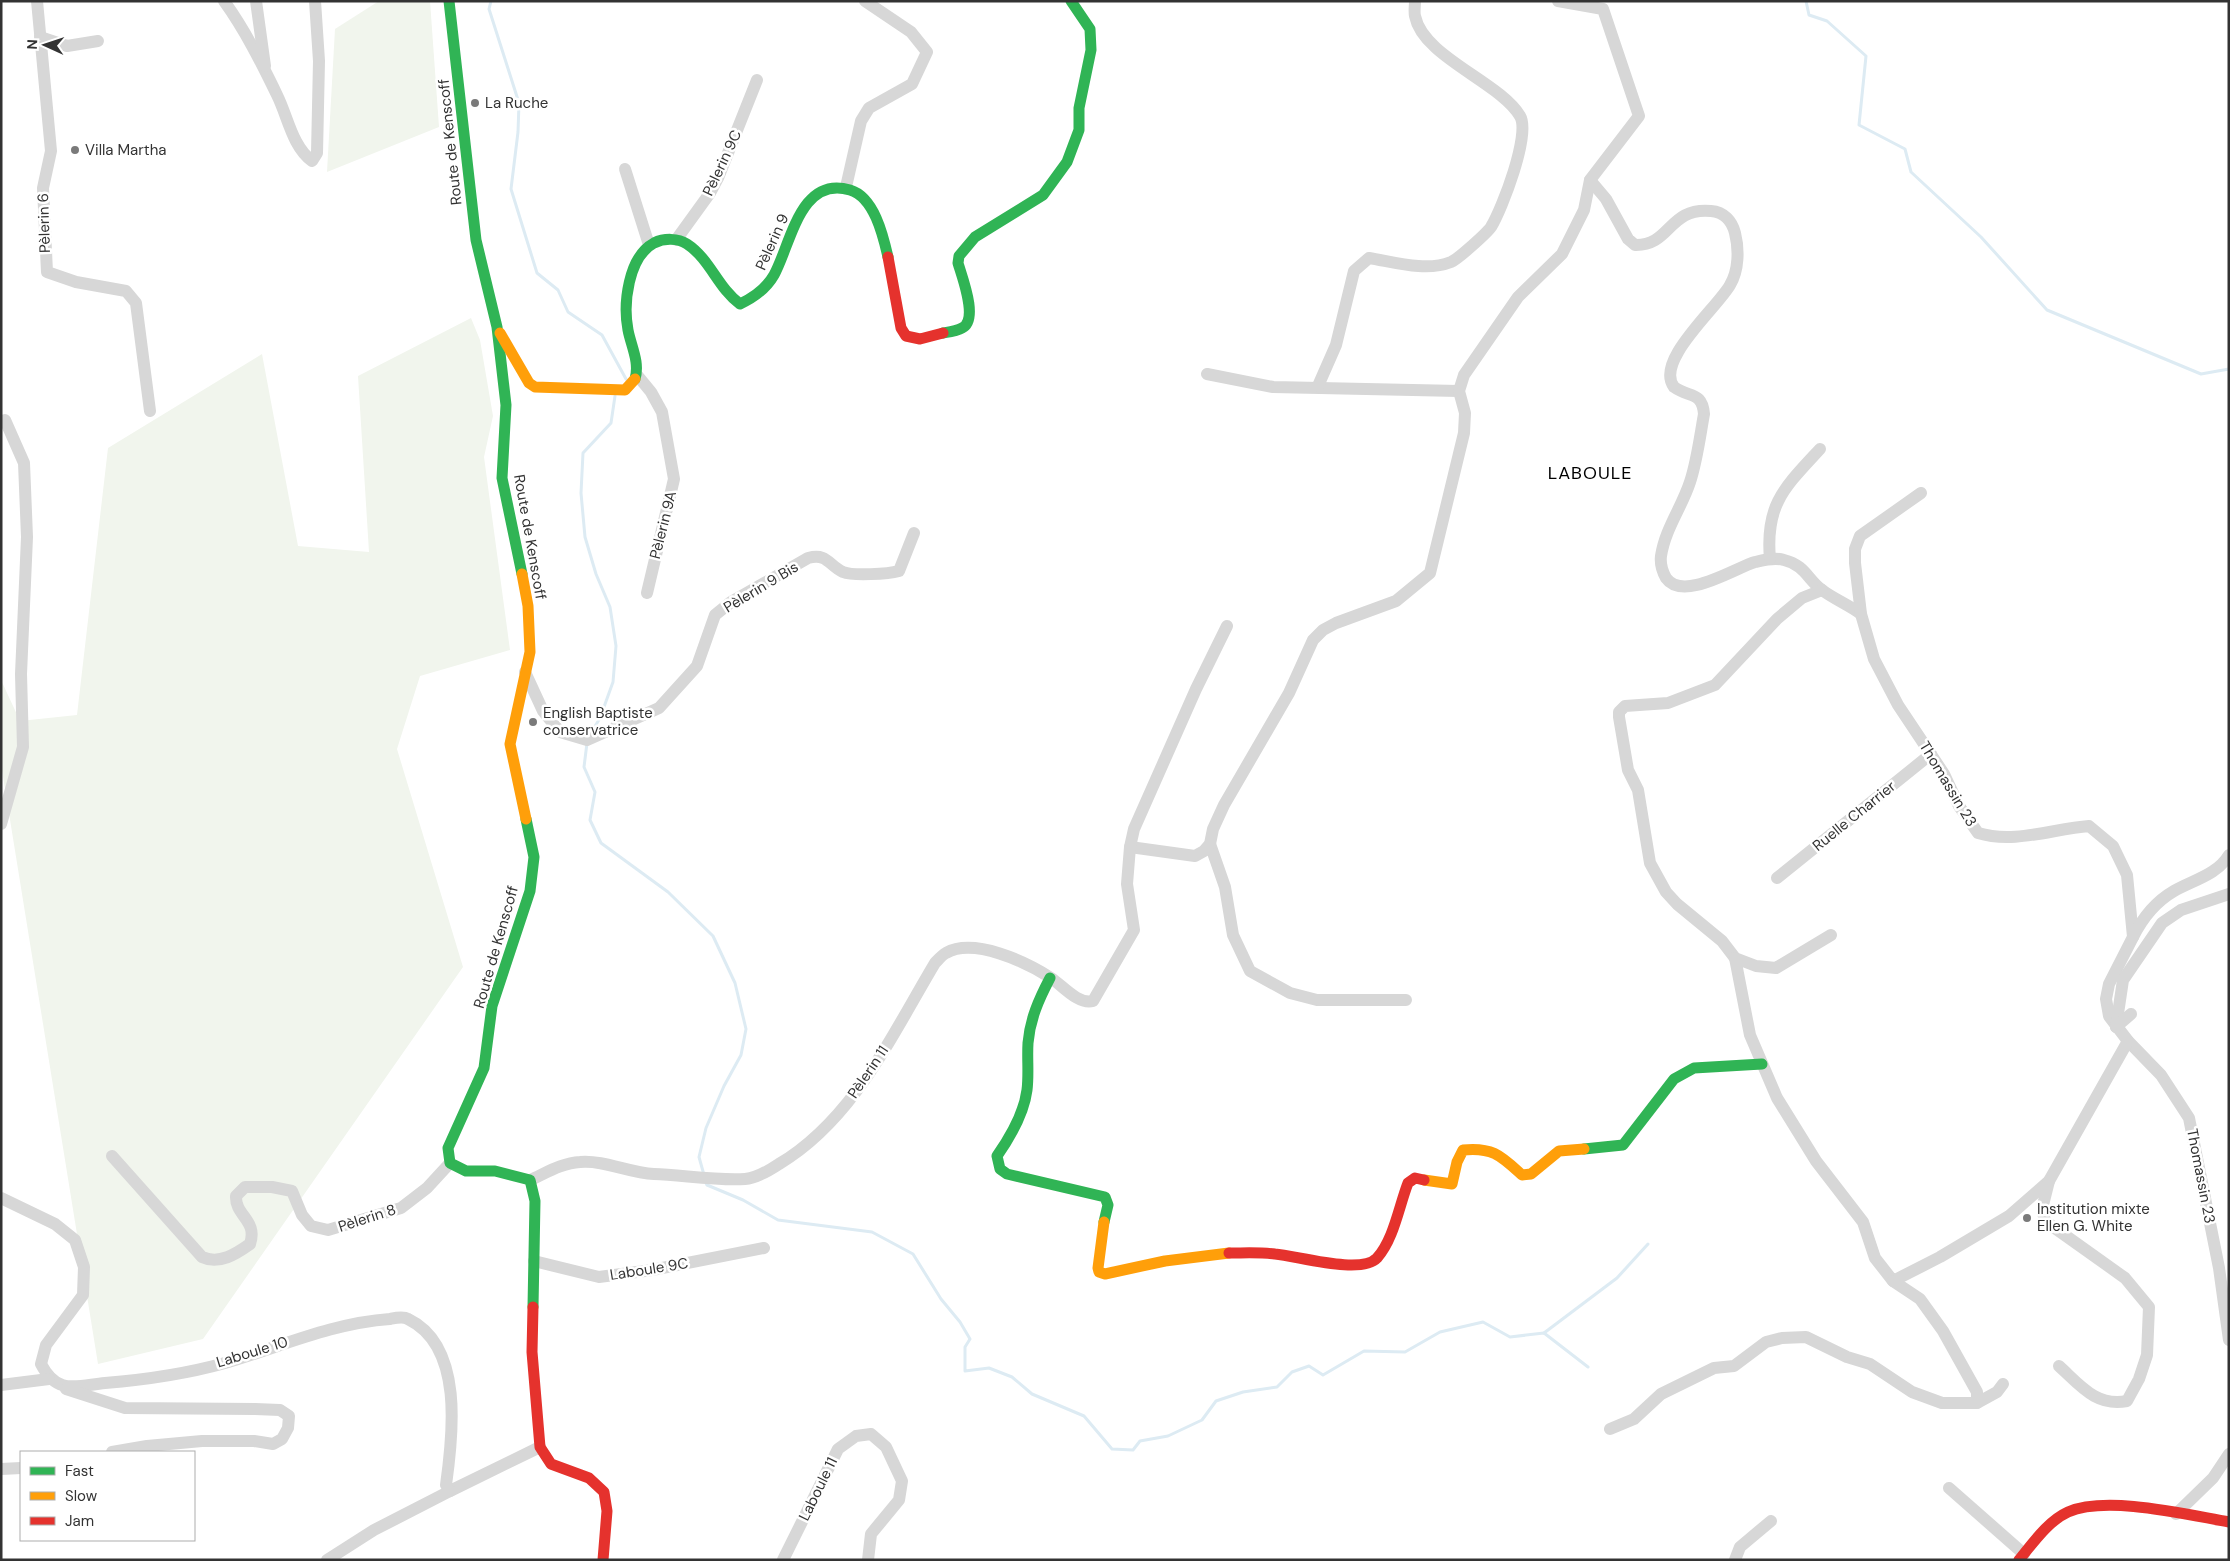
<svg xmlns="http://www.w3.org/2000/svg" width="2230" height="1561" font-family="'DM Sans',sans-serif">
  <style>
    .green { fill: #f1f5ed }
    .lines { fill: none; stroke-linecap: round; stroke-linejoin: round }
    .stream { stroke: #ddebf3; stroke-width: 3 }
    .street { stroke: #d7d7d7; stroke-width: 12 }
    .fast { stroke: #30b455; stroke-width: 11 }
    .slow { stroke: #ff9f0a; stroke-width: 11 }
    .jam { stroke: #e5322d; stroke-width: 11 }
    .poi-dot { fill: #7a7a7a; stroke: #fff; stroke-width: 2 }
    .labels { text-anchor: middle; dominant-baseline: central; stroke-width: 5; stroke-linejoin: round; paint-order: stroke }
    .poi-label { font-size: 15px; fill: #333; stroke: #fff; text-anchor: start }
    .street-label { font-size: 15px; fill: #333; stroke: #fff }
    .quarter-label { font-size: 18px; letter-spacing: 1px; fill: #000; stroke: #fff }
  </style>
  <rect width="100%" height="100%" fill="#fff"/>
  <g class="green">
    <polygon points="379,1 430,1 439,127 327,172 335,29"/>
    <polygon points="471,318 480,340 493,416 484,457 510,650 420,676 397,749 463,967 203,1339 98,1364 1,764 1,680 20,721 77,715 108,448 262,354 298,546 369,552 358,376"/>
  </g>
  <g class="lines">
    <g class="stream">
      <polyline points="491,1 489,9 519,103 518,132 511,189 537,273 558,290 568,312 602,335 626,379"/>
      <polyline points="1806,1 1809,15 1827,21 1866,56 1859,125 1905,149 1911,172 1981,237 2047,310 2201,374 2229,369"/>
      <polyline points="591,733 600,718 613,682 616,646 610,607 596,574 585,537 581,493 583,453 611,423 615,396"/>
      <polyline points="587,743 584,767 595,792 590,820 601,843 668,892 713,936 735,983 746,1029 741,1055 724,1086 706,1128 699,1157 704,1175"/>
      <polyline points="705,1181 707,1185 743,1200 778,1220 872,1232 913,1254 941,1299 960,1322 970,1339 965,1347 965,1371 989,1368 1012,1377 1032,1394 1084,1416 1112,1449 1133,1450 1140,1441 1168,1436 1202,1420 1216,1401 1243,1392 1277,1387 1292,1372 1309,1366 1323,1375 1364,1351 1405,1352 1440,1332 1483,1322 1510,1337 1544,1333 1588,1367"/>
      <polyline points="1544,1333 1617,1278 1648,1244"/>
    </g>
    <g class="street">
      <polyline points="37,1 51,151 43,188 47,272 76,282 126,291 136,303 150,411"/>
      <path d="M224 1C245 30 261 62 277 95 288 117 292 146 312 161L317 153 319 61 315 1"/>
      <polyline points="256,1 265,66"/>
      <polyline points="40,37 67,46 98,41"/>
      <polyline points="625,169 649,245"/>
      <path d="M1590 180 1606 199 1628 239 1635 245C1671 246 1668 207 1711 211 1724 212 1732 221 1735 233 1739 249 1739 270 1730 285 1718 307 1654 361 1674 387 1689 398 1702 391 1704 414 1700 436 1697 461 1690 482 1682 507 1665 529 1661 556 1660 564 1662 571 1666 578 1683 602 1735 568 1755 562 1764 560 1774 557 1784 560 1805 565 1808 580 1822 590 1834 599 1849 605 1861 614"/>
      <polyline points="846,187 861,121 869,108 912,84 927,52 911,32 865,1"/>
      <polyline points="676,240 710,193 718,178 757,80"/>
      <polyline points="1207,374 1273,387 1459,391"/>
      <polyline points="637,375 651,392 662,412 674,479 647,593"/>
      <path d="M1318 386 1336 345 1354 271 1369 258C1394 262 1426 272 1451 262 1458 259 1487 233 1491 227 1502 209 1531 134 1520 116 1500 82 1423 57 1415 16 1414 12 1415 6 1415 1"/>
      <path d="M1921 493 1860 536 1855 549V563L1861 614 1874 659 1898 705 1944 774 1959 806 1978 833C2014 844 2052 829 2089 826L2113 846 2127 875 2133 937 2109 984 2106 999 2109 1016 2128 1041 2161 1075 2189 1118 2219 1268 2229 1340"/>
      <path d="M1770 559C1765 504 1785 487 1820 449"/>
      <polyline points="1822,590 1802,598 1777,619 1715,685 1668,703 1625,706 1619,712 1619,717 1628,770 1638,790 1650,863 1666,892 1677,904 1722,941 1735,958 1756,966 1776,968 1831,935"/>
      <path d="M525 672 543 711 560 732 587 740 659 708 697 666 715 615 731 602 808 558C828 553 828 565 843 572 853 576 888 574 899 571L914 533"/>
      <polyline points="1,824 23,747 21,674 27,537 24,463 5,420"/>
      <polyline points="1210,844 1225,887 1233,935 1250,971 1290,993 1317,1000 1406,1000"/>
      <polyline points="1130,847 1195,856 1204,851 1210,844 1213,829 1224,805 1289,693 1313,640 1323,630 1336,623 1396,601 1430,573 1464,433 1465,413 1459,391 1464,375 1518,297 1562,254 1584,210 1590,180 1639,116 1603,9 1558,1"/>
      <polyline points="1777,878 1931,754"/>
      <path d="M2133 937C2143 917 2155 902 2174 891 2193 880 2217 875 2229 855"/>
      <polyline points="1735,958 1750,1035 1777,1098 1816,1161 1863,1222 1875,1258 1893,1281 1940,1257 2009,1216 2049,1181 2128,1041"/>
      <polyline points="2116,1027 2123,980 2162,923 2181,910 2229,894"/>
      <polyline points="2116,1027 2131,1014"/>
      <path d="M112 1156 202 1257C219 1265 236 1254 250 1244 258 1220 235 1216 236 1196L245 1187H272L292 1191 302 1215 311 1226 328 1230 401 1208 427 1188 450 1163"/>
      <path d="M530 1180C546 1173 562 1163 580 1162 605 1160 629 1173 654 1174 682 1175 718 1181 745 1179 756 1178 770 1170 779 1164 853 1120 892 1035 935 963 938 960 942 955 946 953 974 937 1026 962 1051 978 1062 985 1078 1005 1093 1001L1134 930 1127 884 1130 847 1134 829 1196 689 1227 626"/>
      <path d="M2049 1181 2042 1209 2045 1221 2125 1278 2149 1307 2147 1355 2139 1379 2127 1401C2096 1407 2080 1385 2059 1366"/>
      <path d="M1 1198 55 1224 75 1240 84 1267 83 1295 46 1345 41 1364C57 1395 75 1386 105 1383 142 1380 189 1373 225 1363 280 1347 332 1323 390 1319 395 1318 403 1316 408 1319 464 1346 453 1435 446 1485L450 1491 540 1447"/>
      <polyline points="534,1261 599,1277 652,1270 764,1248"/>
      <polyline points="1893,1281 1920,1299 1943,1331 1977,1392 1977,1403"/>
      <polyline points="1,1385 49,1379"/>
      <polyline points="66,1389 125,1408 255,1409 280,1410 289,1416 288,1428 282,1439 273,1444 254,1441 202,1441 147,1446 112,1452"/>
      <polyline points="1610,1429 1634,1419 1661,1394 1714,1368 1734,1366 1766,1342 1782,1338 1806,1337 1847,1357 1870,1364 1912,1392 1942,1403 1977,1403 1997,1392 2003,1384"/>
      <polyline points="1,1469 21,1468"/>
      <polyline points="1949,1488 2024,1554"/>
      <polyline points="2176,1514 2213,1478 2229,1454"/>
      <polyline points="327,1560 374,1530 450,1491"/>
      <polyline points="783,1560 838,1449 856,1436 871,1434 886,1447 902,1481 899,1500 871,1534 868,1560"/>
      <polyline points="1735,1560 1740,1547 1771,1521"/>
    </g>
    <g class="fast">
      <polyline points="449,1 476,240 497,327 506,405 502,478 522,574"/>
      <path d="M943 333C949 332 957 331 962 328 979 320 962 277 958 263L959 256 975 237 1043 195 1067 162 1079 130V108L1091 50 1090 29 1071 1"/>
      <path d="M635 379C640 362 631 346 628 330 623 304 628 257 654 243 664 238 678 238 687 244 710 259 718 288 740 304 755 297 766 289 774 275 791 244 800 175 850 190 874 197 883 235 888 257"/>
      <polyline points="526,819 534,857 530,891 492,1006 484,1068 448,1148 450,1163 466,1171 495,1171 530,1180 535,1201 533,1307"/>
      <path d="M1050 978C1039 999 1030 1019 1028 1043 1027 1059 1029 1074 1027 1090 1024 1114 1011 1136 997 1156L1000 1169 1007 1174 1105 1197 1108 1205 1104 1222"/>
      <polyline points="1584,1149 1623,1145 1674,1079 1694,1068 1762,1064"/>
    </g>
    <g class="slow">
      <polyline points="500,333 529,383 535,387 625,390 635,379"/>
      <polyline points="522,574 528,606 530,652 510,744 526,819"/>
      <path d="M1424 1180 1452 1184 1457 1162 1463 1150C1493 1147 1501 1156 1522 1175L1531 1174 1559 1151 1584 1149"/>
      <polyline points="1104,1222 1098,1268 1099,1272 1105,1274 1165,1261 1229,1253"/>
    </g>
    <g class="jam">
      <polyline points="888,257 901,328 906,336 920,339 943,333"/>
      <path d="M1229 1253C1244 1253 1260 1252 1275 1254 1298 1256 1361 1275 1377 1258 1394 1239 1399 1206 1408 1183L1415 1178 1424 1180"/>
      <polyline points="533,1307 532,1352 540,1447 551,1464 589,1478 604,1492 607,1511 603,1560"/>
      <path d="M2019 1560C2033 1543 2048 1521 2068 1512 2107 1495 2188 1515 2229 1522"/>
    </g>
  </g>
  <g class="poi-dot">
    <circle cx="475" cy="103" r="5"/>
    <circle cx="75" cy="150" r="5"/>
    <circle cx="533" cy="722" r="5"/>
    <circle cx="2027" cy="1218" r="5"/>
  </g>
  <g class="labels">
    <g class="poi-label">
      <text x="485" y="103">La Ruche</text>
      <text x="85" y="150">Villa Martha</text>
      <text x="543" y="713">English Baptiste<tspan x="543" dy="17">conservatrice</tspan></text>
      <text x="2037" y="1209">Institution mixte<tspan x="2037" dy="17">Ellen G. White</tspan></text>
    </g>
    <g class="street-label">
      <text transform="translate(450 142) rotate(-96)">Route de Kenscoff</text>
      <text transform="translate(722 163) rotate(-65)">Pèlerin 9C</text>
      <text transform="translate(44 223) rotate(-92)">Pèlerin 6</text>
      <text transform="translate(772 242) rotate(-66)">Pèlerin 9</text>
      <text transform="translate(663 525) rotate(-76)">Pèlerin 9A</text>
      <text transform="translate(530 537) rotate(80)">Route de Kenscoff</text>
      <text transform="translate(761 587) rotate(-31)">Pèlerin 9 Bis</text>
      <text transform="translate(1948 784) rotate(59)">Thomassin 23</text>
      <text transform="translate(1854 816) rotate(-39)">Ruelle Charrier</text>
      <text transform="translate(496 947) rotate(-74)">Route de Kenscoff</text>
      <text transform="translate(868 1072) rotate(-56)">Pèlerin 11</text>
      <text transform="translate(2201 1176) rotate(79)">Thomassin 23</text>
      <text transform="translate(367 1218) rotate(-18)">Pèlerin 8</text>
      <text transform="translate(649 1269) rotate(-9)">Laboule 9C</text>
      <text transform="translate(252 1352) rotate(-17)">Laboule 10</text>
      <text transform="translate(818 1489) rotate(-64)">Laboule 11</text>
    </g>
    <g class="quarter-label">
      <text x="1590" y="473">LABOULE</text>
    </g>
  </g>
  <rect width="2230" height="1561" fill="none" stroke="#333333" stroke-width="5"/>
  <rect x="20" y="1451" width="175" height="90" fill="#ffffff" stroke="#adadad"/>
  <rect x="30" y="1467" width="25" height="8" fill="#30b455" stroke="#adadad"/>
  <text x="65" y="1476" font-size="15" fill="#333333">Fast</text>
  <rect x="30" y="1492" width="25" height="8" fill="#ff9f0a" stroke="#adadad"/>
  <text x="65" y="1501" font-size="15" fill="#333333">Slow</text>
  <rect x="30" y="1517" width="25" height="8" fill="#e5322d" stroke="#adadad"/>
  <text x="65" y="1526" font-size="15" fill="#333333">Jam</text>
  <g transform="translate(45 45) rotate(273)" stroke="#ffffff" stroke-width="4" paint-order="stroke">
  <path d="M0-4L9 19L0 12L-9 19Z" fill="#333333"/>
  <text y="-8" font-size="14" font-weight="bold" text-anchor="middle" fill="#333333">N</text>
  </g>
</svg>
